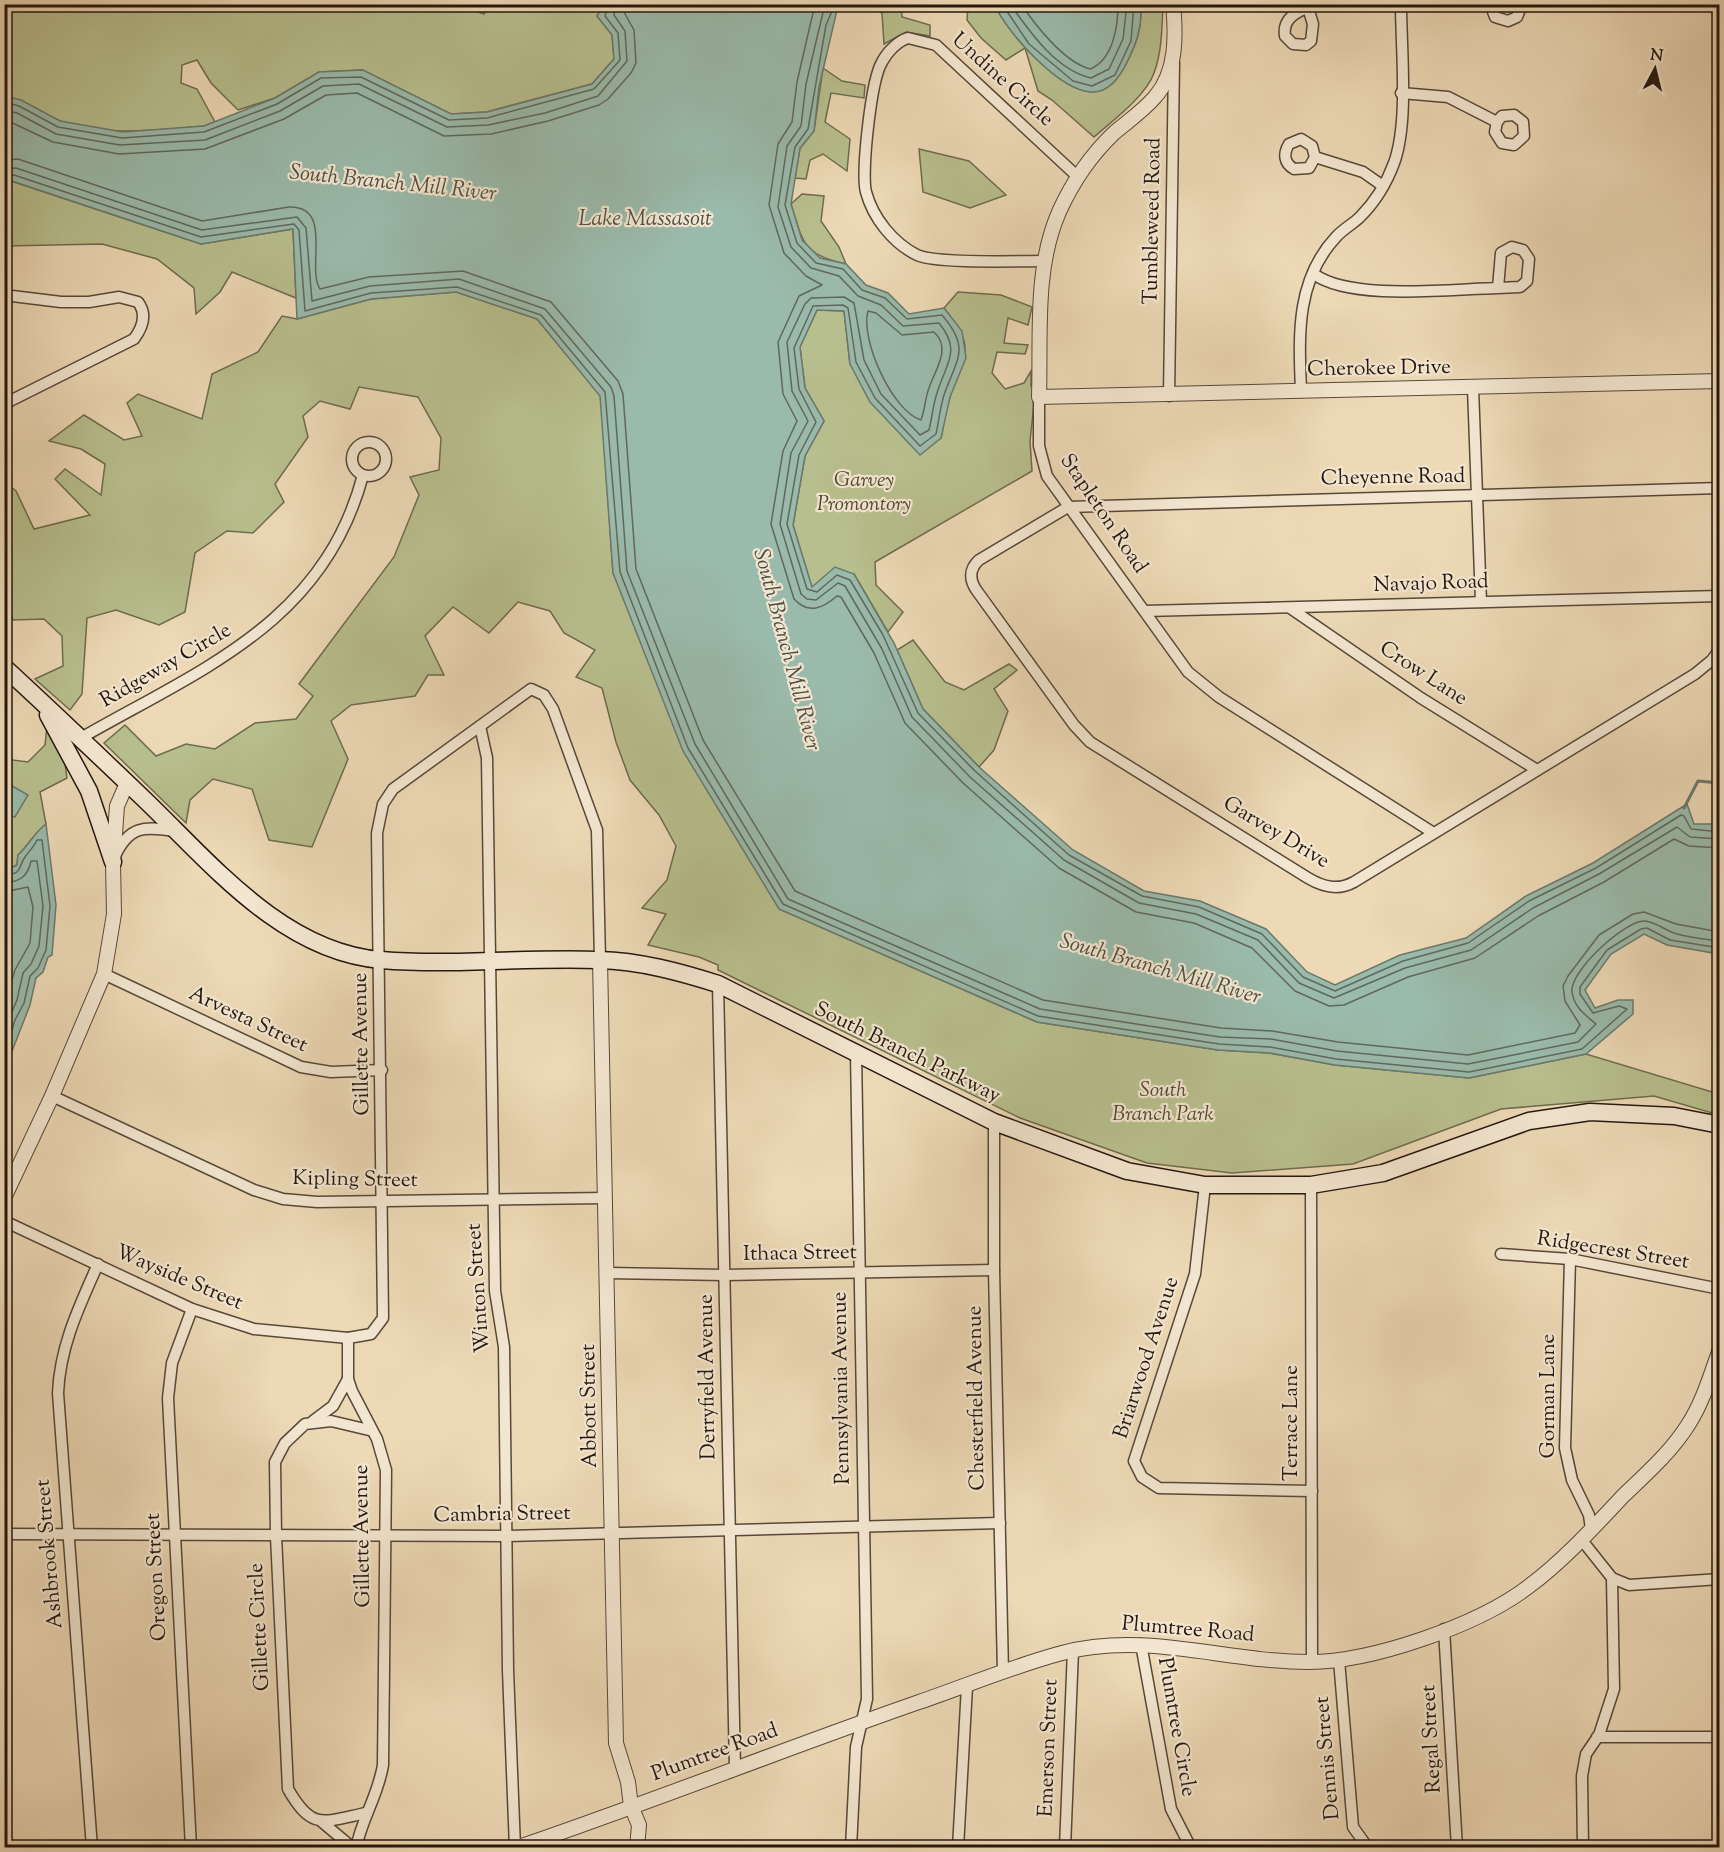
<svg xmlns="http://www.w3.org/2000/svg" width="1724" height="1852" font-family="'Sorts Mill Goudy',serif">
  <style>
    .green { fill: #b8bf8e; stroke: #6e6b4e; stroke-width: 1.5 }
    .water { fill: #9abaab; stroke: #6b796d; stroke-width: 1.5 }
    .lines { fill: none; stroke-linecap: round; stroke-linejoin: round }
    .shore { stroke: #60685d; stroke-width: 1.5 }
    .stream { stroke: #6b796d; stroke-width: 3 }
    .minor-casing { stroke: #574839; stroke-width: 13 }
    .tertiary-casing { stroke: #574839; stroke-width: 16 }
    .secondary-casing { stroke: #25170f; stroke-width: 19 }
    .minor { stroke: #f3e6d0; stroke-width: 10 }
    .tertiary { stroke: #f3e6d0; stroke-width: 14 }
    .secondary { stroke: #f3e6d0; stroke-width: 16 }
    .labels { text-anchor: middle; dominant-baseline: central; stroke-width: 4.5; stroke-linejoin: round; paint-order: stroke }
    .street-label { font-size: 21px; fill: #25170f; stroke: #f3e6d0 }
    .park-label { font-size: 21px; font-style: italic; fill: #514935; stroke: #f3e6d0 }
    .water-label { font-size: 22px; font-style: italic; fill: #4e5046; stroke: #f3e6d0 }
  </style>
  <rect width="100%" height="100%" fill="#edd9b6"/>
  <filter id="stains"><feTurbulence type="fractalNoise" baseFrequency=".00333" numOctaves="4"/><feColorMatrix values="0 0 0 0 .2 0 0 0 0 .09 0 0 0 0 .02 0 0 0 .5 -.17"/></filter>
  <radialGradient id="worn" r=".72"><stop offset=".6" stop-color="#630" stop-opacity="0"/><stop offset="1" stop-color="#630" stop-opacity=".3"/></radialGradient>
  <g class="green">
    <path d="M455 4 484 14 489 5H604L597 16 612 35 614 59 592 84 487 112 451 114 362 70 319 72 275 98 238 110 211 83 197 60 182 65 181 83 197 89 215 122 204 126C158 130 104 137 60 121 40 113 25 101 5 96V5Z"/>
    <polygon points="877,5 901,5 902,17 930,25 930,36 906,32 884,44 882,14"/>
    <path d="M968 5H995C1007 33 1059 90 1091 92 1111 93 1122 73 1129 58 1137 42 1143 22 1140 5H1163C1162 27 1162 52 1154 73 1146 96 1112 121 1094 137L1052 100 1038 91 1025 48 1006 60 981 38 967 20Z"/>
    <polygon points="823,68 842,81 865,85 864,98 831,93 825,122 850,139 847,171 823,154 810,160 806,179 795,178 800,148 814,131"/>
    <polygon points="919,149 969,161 1006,195 970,208 923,192"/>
    <polygon points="11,181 201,244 293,229 296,298 232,272 220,292 196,314 194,288 157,259 102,244 5,246 4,184"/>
    <path d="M802 194 824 196 821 221 839 247 846 264C803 255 803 243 791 204Z"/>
    <polygon points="456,292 537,319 601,396 613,573 779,909 1037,1022 1218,1050 1269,1053 1335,1065 1469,1078 1586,1054 1719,1094 1719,1115 1654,1096 1501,1109 1353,1164 1232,1173 1147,1163 1020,1118 718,970 718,965 699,957 648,945 666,914 642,908 667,880 676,846 659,815 630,780 616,742 602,688 576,677 595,650 564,633 550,611 518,602 489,633 453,607 425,636 444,675 428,675 415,696 351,705 331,721 348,759 312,847 269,840 252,789 213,779 190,800 186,823 104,743 125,725 156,756 186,744 215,749 255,723 296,719 313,696 299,684 394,557 419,495 410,477 439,470 441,438 418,397 359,387 350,409 320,401 303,416 308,437 275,484 284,502 253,533 227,531 195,553 185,612 159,625 116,610 87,618 82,694 70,710 35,679 63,666 62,636 44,619 13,620 5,595 4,526 11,524 5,520 5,482 16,491 34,529 90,515 55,479 65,469 101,495 105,464 81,449 49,441 84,415 124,440 142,436 127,403 138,394 202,419 212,374 258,352 282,316 297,319 371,299"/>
    <path d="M958 292 1001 295 1032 307 1028 325 1008 318 1004 343 1028 345 1025 354 997 352 992 373 1005 389 1024 383 1031 371V386H1036L1030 441 1032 471 875 562 876 585 903 612 888 632 854 574 812 588 793 525 805 456 824 421 805 388 800 347 817 310 844 311 850 364 941 438C944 424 945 410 950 397 964 351 978 351 944 308Z"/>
    <polygon points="913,640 945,682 964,690 1009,664 1017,670 994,689 1008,711 994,750 979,767 923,709 897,650"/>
    <path d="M47 727 64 757 67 778 40 792 46 824C34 833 29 845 18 855L17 865 5 871 4 815 15 816 5 782V759L28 762 45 745Z"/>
  </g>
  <g class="water">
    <polygon points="604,5 867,5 860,11 837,10 819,87 814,131 800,148 791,204 802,240 820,258 846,264 866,285 888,293 909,314 944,308 962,331 966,358 950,397 941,438 920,455 870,402 850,364 844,311 817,310 800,347 805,388 824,421 805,456 793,525 812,587 835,567 854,574 894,643 923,709 979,767 1073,850 1144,891 1200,901 1266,929 1307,972 1335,985 1400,955 1466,938 1526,896 1593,863 1687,804 1694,824 1715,824 1719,828 1719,954 1667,945 1644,934 1611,954 1585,990 1595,1008 1618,1000 1633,1000 1633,1014 1586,1054 1469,1078 1335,1065 1270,1053 1218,1050 1037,1022 779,909 683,751 613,573 600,396 537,319 456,292 371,299 297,319 293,229 201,244 12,181 5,184 5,96 21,100 60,121 123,132 204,126 275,98 319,72 363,70 451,114 487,112 592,84 614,59 612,35 597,16"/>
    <path d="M995 5H1140C1143 22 1137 42 1129 58 1122 73 1111 93 1091 92 1059 90 1007 33 995 5Z"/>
    <polygon points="5,782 28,795 15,817 5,815"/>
    <path d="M46 824 56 905 52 955 48 957 43 972 36 978 30 1005 5 1069V871L17 865 18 855C29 845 34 833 46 824Z"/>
  </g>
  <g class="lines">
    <g class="shore">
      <path d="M815 4 797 82 792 122 778 144 769 205 784 253 806 276 822 285 799 296 778 342 783 394 797 421 783 451 771 524 794 599C809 615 823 608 837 596L841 597 874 653 905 723 963 783 1059 868 1136 912 1194 923 1252 948 1295 991 1329 1006 1344 1005 1408 977 1475 958 1538 916 1604 882 1674 839 1689 846 1720 848"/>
      <path d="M825 4 806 84 801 126 787 146 778 207 791 247 811 268 839 276 858 296 881 305 903 326 939 323C962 351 946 363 937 393 933 405 932 418 929 430L920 435 881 394 864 360 854 303 844 297 811 298 805 304 787 342 792 391 808 421 791 453 780 524 801 594 807 599 816 600 838 583 845 586 882 649 912 717 970 777 1064 860 1139 903 1196 914 1258 940 1299 983 1334 998 1405 968 1471 950 1533 908 1599 874 1677 827 1690 837 1720 839"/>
      <path d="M835 4 826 25 808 129 795 147 785 205 797 243 816 263 843 269 862 290 885 298 907 319 942 315C970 348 958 357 945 392 940 406 939 421 936 434L920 446 875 398 856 362 848 308 843 305 813 306 794 348 799 389 816 422 799 455 787 524 807 589 817 592 837 575 850 580 883 635 918 713 975 771 1069 855 1142 896 1199 907 1262 934 1303 977 1335 991 1403 961 1468 943 1529 901 1596 868 1681 815 1684 816 1691 829 1720 832"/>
      <polyline points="1002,4 1029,44 1073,81 1092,86 1115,75 1131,41 1134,4"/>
      <path d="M1010 4C1030 32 1056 70 1091 78L1109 69 1123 39 1127 4"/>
      <path d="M1021 4C1036 26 1064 62 1090 69 1113 60 1118 27 1118 4"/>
      <polyline points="4,102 19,106 58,127 122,138 204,132 277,104 321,78 361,77 449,120 487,118 594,89 620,60 618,33 605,16 609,4"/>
      <polyline points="4,110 17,113 56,134 120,145 205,140 280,111 323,86 359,84 447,127 488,125 545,113 598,96 627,61 625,31 614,15 616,4"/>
      <polyline points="4,119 53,142 119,154 205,149 284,119 326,95 357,93 444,136 491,134 548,121 599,105 608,99 631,73 636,63 634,30 625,14 625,4"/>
      <path d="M4 160 18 159 202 221 289 207C334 206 306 267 320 289L369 277 463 271 551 302 618 381 623 394 636 569 703 740 795 891 1043 1000 1221 1028 1272 1031 1338 1042 1468 1055 1575 1033 1580 1025 1565 1001 1563 986 1568 976 1599 935 1633 914 1644 912 1676 924 1720 932"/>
      <path d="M4 169 16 168 202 230 297 217 306 228 312 301 370 286 459 279 545 309 611 387 614 396 627 571 695 744 788 899 1040 1009 1220 1037 1271 1039 1337 1051 1468 1064 1578 1042 1596 1024C1587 1016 1574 1008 1572 992 1569 972 1624 921 1644 921 1654 921 1665 930 1674 933 1689 938 1704 939 1720 941"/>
      <polyline points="4,177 14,175 201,237 294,224 299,230 305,311 371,293 457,287 541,315 605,392 620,572 688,748 783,904 1038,1016 1219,1044 1270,1047 1336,1059 1469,1072 1582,1049 1627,1009 1619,1006 1593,1013 1580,994 1580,987 1607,950 1641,929 1647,928 1670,940 1720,948"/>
      <path d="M868 311 876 313 902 335 934 332C952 348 935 370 929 388 925 398 925 410 921 420 892 411 860 339 868 311Z"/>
      <path d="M4 875C24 874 17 868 25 857 29 851 34 847 37 840H42L50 906 46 950 38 968 30 976 24 1003 15 1020 4 1056"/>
      <path d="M4 883C20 882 28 876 31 861H37L43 906 39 946 31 964 23 973 17 1000 4 1030"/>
      <polyline points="4,892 28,887 33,907 30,943 15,970 4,1005"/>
    </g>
    <polyline class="stream" points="1684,808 1698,781 1720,783"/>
    <g class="minor-casing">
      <g id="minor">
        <polyline points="1490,4 1495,17 1508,21 1517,17 1522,4"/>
        <path d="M1308 8 1313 24 1311 41 1306 45 1293 44 1285 36C1282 16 1300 11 1315 4"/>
        <polyline points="1401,93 1448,97 1497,122 1502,116 1514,115 1523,122 1524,136 1514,145 1502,143 1495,132 1497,122"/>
        <path d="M1315 157 1312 146 1301 139 1289 144C1283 154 1284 163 1294 169L1309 168 1315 157 1363 172 1383 186"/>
        <path d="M1044 261C1018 261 936 264 917 255 893 243 873 218 866 192 861 173 871 80 882 62 887 52 898 41 908 38L936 45 1078 177"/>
        <path d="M1314 274C1350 301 1451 289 1498 288L1501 253 1512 247 1523 250 1529 259 1527 281 1520 287 1498 288"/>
        <path d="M4 295 61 302H89L119 297 138 302C147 314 143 327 134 339L4 404"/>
        <polyline points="1473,388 1481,602"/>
        <path d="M1301 392C1299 337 1295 281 1336 237 1343 229 1353 224 1360 217 1375 202 1387 182 1394 163 1409 122 1401 50 1401 4"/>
        <polyline points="1169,396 1174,63"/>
        <polyline points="1039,397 1039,446 1047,476 1188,672 1219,697 1432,832"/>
        <circle cx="369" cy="459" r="17"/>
        <path d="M1720 488 1068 507 979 560C969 569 969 580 977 591L1074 725 1090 742 1308 878C1323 887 1338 891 1354 882L1695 674 1712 660 1720 649"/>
        <polyline points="1290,608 1421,698 1537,770"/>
        <polyline points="1145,611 1720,596"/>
        <polyline points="480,726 487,758 495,1291 504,1347 508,1670 515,1848"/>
        <path d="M81 738C201 669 324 623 363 475"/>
        <path d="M115 856C129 826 144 826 174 831"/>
        <polyline points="104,974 301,1067 331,1072 382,1070"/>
        <polyline points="718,984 735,1768"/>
        <polyline points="52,1096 254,1190 283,1199 317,1202 606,1198"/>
        <polyline points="994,1122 994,1270 1003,1672"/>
        <polyline points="1205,1185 1195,1274 1134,1461 1142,1477 1159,1488 1312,1491"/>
        <polyline points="1311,1185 1312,1662"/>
        <polyline points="4,1221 192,1309 254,1329 348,1338"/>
        <polyline points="1501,1254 1570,1259 1720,1289"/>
        <polyline points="1570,1259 1565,1448 1572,1480 1589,1515 1591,1529"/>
        <polyline points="608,1273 725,1275 994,1270"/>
        <polyline points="313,1421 333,1406 348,1379"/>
        <polyline points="4,1534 507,1536 1000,1523"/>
        <polyline points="1581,1539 1612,1578 1629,1585 1720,1579"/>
        <polyline points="1444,1629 1457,1848"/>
        <polyline points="1141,1644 1171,1809 1191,1848"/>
        <polyline points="1339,1660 1353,1827 1368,1848"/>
        <polyline points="1597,1737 1720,1737"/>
        <path d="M366 1813C323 1822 312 1831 288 1789L276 1536 275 1462 285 1443 305 1424 331 1421 369 1430"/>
        <polyline points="322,1822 353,1848"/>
        <path d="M92 1848 58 1393C60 1346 79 1307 98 1264"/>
        <polyline points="191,1848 168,1398 172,1363 192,1309"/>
        <path d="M356 1848C362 1818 378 1796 383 1765L386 1470 377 1439 352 1391 348 1379V1338L371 1334 383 1318 377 833 383 804 393 789 531 689 544 695 553 709 597 830 600 960"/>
        <polyline points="851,1848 856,1747 867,1699 856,1053"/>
        <polyline points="958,1848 967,1686"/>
        <polyline points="1065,1848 1073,1650"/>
        <polyline points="1583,1848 1582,1776 1586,1754 1599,1735 1614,1689 1612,1578"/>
      </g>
    </g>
    <g class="tertiary-casing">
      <g id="tertiary">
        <path d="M1173 4C1176 35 1177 72 1155 97 1143 111 1128 121 1114 133 1091 155 1072 183 1059 212 1034 269 1041 336 1039 397L1720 381"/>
        <polyline points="600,960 616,1743 628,1782 631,1806 639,1825 637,1848"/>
        <polyline points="4,1198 52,1096 104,974 114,914 113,862 117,806 127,783"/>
        <path d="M516 1848C651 1802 784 1749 919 1702 966 1686 1013 1666 1062 1653 1146 1631 1225 1662 1309 1662 1372 1662 1478 1625 1528 1587 1563 1561 1593 1528 1623 1496 1646 1474 1671 1452 1688 1425 1703 1402 1711 1374 1720 1349"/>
      </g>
    </g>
    <g class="secondary-casing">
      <g id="secondary">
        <path d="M4 667C51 710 97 754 143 798 210 862 282 952 381 960 453 966 527 957 599 960 640 961 680 972 718 984L994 1122 1127 1171 1205 1185H1311L1383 1173 1529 1121 1590 1112 1674 1116 1720 1125"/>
        <polyline points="48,715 89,791 113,862"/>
      </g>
    </g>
    <use href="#minor" class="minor"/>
    <use href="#tertiary" class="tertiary"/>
    <use href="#secondary" class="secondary"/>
  </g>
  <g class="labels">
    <g class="street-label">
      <text transform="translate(1002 80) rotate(42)">Undine Circle</text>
      <text transform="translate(1153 221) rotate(-89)">Tumbleweed Road</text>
      <text transform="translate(1379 369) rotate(-1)">Cherokee Drive</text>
      <text transform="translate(1393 478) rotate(-1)">Cheyenne Road</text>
      <text transform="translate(1103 514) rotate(56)">Stapleton Road</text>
      <text transform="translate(1431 584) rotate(-2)">Navajo Road</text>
      <text transform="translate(166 666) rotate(-30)">Ridgeway Circle</text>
      <text transform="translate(1423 674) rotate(33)">Crow Lane</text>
      <text transform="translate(1276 833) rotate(31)">Garvey Drive</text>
      <text transform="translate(248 1020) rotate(25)">Arvesta Street</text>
      <text transform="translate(362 1044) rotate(-91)">Gillette Avenue</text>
      <text transform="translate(907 1053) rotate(26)">South Branch Parkway</text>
      <text transform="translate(355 1180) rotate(1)">Kipling Street</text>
      <text transform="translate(1613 1251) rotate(9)">Ridgecrest Street</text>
      <text transform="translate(800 1254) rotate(-1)">Ithaca Street</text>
      <text transform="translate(179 1278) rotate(23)">Wayside Street</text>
      <text transform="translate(479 1288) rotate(-94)">Winton Street</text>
      <text transform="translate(1147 1358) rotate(-72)">Briarwood Avenue</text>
      <text transform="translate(708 1377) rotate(-91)">Derryfield Avenue</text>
      <text transform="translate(842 1388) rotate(-91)">Pennsylvania Avenue</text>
      <text transform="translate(1549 1396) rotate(-90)">Gorman Lane</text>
      <text transform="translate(977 1398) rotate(-91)">Chesterfield Avenue</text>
      <text transform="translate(590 1406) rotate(-91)">Abbott Street</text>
      <text transform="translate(1292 1423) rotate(-90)">Terrace Lane</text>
      <text transform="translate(502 1515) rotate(-1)">Cambria Street</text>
      <text transform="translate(363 1536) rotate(-91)">Gillette Avenue</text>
      <text transform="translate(50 1554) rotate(-95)">Ashbrook Street</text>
      <text transform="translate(157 1577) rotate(-93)">Oregon Street</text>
      <text transform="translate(260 1627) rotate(-93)">Gillette Circle</text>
      <text transform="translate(1188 1630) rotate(5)">Plumtree Road</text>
      <text transform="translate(1176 1727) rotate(80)">Plumtree Circle</text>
      <text transform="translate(1432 1739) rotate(-93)">Regal Street</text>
      <text transform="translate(1049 1748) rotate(-88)">Emerson Street</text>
      <text transform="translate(715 1753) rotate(-20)">Plumtree Road</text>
      <text transform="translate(1328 1758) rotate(-95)">Dennis Street</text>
    </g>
    <g class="park-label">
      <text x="864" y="481">Garvey<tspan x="864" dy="24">Promontory</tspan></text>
      <text x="1163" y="1091">South<tspan x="1163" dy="24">Branch Park</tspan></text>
    </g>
    <g class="water-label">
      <text transform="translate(393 184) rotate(6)">South Branch Mill River</text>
      <text x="645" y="220">Lake Massasoit</text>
      <text transform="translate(786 650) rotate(75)">South Branch Mill River</text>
      <text transform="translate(1160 970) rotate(16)">South Branch Mill River</text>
    </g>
  </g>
  <rect width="1724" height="1852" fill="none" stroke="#edd9b6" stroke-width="24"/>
  <rect x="6" y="6" width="1712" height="1840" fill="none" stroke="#25170f" stroke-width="3"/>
  <rect x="12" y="12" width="1700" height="1828" fill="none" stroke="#25170f" stroke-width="1.5"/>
  <g transform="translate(1655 69) rotate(7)" stroke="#f3e6d0" stroke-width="4.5" paint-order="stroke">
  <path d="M0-4.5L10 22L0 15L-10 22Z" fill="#25170f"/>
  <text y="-9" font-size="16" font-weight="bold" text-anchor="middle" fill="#25170f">N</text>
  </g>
  <rect width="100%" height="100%" filter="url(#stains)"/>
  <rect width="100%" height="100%" fill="url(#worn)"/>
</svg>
